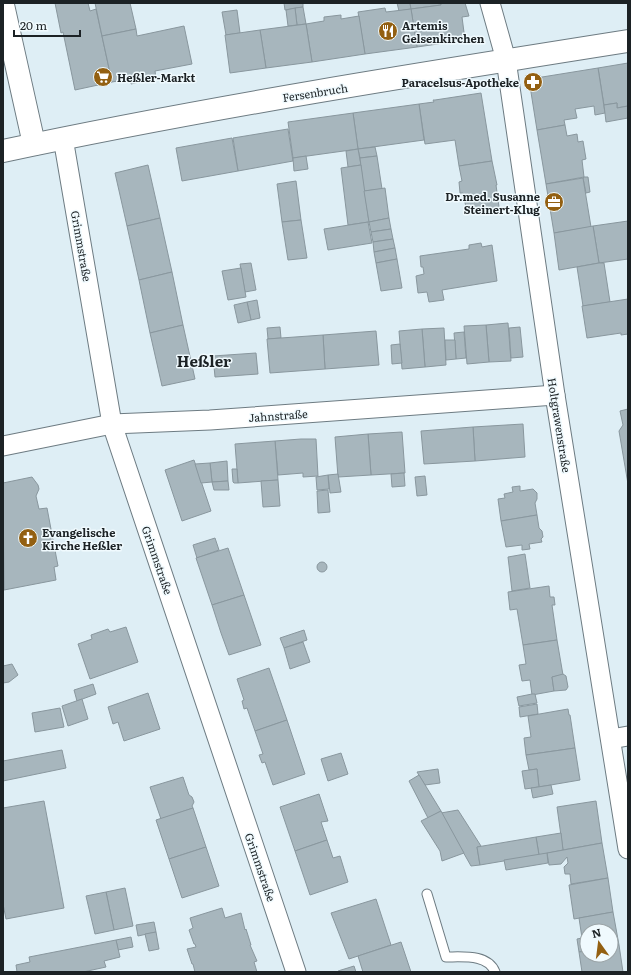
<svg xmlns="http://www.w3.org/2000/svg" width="631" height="975" font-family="Literata,serif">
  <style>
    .building { fill: #a7b6bd; stroke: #89979e }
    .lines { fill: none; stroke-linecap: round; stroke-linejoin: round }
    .service-casing { stroke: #6d7b82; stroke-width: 11 }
    .minor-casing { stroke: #6d7b82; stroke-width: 21 }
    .tertiary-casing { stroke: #6d7b82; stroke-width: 24 }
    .service { stroke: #fff; stroke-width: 9 }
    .minor { stroke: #fff; stroke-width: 19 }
    .tertiary { stroke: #fff; stroke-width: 22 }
    .labels { text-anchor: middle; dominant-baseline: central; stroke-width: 3; stroke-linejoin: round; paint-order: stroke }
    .poi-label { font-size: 11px; font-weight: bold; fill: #1c2225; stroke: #f0fafe; text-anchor: start }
    .street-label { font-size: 11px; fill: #1c2225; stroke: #f0fafe }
    .district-label { font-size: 15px; font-weight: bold; fill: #1c2225; stroke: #f0fafe }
  </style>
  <rect width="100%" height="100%" fill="#deeef5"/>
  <g class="building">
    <polygon points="55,3 88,3 90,11 96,9 112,82 75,90 63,32 61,33"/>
    <polygon points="95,3 130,3 136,29 102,36"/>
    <polygon points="284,3 303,3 303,7 285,10"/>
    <polygon points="397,3 410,3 411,9 399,11"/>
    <polygon points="410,3 441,3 441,5 411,9"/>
    <polygon points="441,3 465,3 469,16 462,17 465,40 417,47 411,9 441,5"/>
    <polygon points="303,7 306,24 297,25 295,8"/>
    <polygon points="295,8 297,25 288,26 286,10"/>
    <polygon points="385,8 386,12 411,9 417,47 365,54 358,12"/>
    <polygon points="237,10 240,33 226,35 222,12"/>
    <polygon points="341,15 341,19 359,16 365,54 312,62 306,24 324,21 324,17"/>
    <polygon points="306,24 312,62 266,68 260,30"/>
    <polygon points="184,26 192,64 155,71 156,78 131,84 129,79 112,82 102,36 136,29 137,36"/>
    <polygon points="260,30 266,68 230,73 225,35"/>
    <polygon points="628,63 628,106 617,108 617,103 604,105 598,68"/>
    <polygon points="598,68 605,113 595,115 594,106 575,109 577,118 564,120 565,125 537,130 530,86 536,78"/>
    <polygon points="481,93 492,161 459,166 455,140 425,144 419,104 434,102 433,100 435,100"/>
    <polygon points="617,103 617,108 628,106 628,118 606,122 604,105"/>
    <polygon points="419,104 424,140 358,149 353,113"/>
    <polygon points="353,113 358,149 293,158 288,122"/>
    <polygon points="565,125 567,136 577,134 578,142 583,141 586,159 582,160 584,177 546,184 537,130"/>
    <polygon points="288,129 293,161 238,171 233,138"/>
    <polygon points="232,138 238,171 182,181 176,148"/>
    <polygon points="375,147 377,156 360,158 358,149"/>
    <polygon points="358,149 361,165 348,167 346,151"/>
    <polygon points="306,156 308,169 294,171 293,158"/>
    <polygon points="377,156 382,189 364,191 360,158"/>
    <polygon points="492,161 497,185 496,185 499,207 467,212 463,193 460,193 459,182 462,181 459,166"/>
    <polygon points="148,165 160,218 127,226 115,173"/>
    <polygon points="361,165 369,222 348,225 341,168"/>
    <polygon points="584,177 588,177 590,192 586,193 583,178"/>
    <polygon points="583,178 591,227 554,233 546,184"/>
    <polygon points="296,181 301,220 282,222 277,184"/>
    <polygon points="385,188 389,218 369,222 364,191"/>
    <polygon points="160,218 172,272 139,280 127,226"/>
    <polygon points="389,218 391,229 371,232 369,222"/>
    <polygon points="301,220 307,258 288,260 282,222"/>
    <polygon points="628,221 628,259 599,263 593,226"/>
    <polygon points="368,222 372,243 328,250 324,229"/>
    <polygon points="593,226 599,263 559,270 554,233"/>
    <polygon points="391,229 393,239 373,242 371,232"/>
    <polygon points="393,239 395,248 374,252 373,242"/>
    <polygon points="481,243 482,247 492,245 497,281 442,290 444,300 429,302 427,292 418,293 416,276 424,274 423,267 421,267 420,256 469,249 469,245"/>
    <polygon points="395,248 397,259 376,263 374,252"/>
    <polygon points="397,259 402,288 381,291 376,263"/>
    <polygon points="251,263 256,290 245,292 240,264"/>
    <polygon points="599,263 604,263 610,302 583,306 577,267"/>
    <polygon points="241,268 246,297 228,300 222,271"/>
    <polygon points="172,272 183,325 150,333 139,280"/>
    <polygon points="628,299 628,334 621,335 621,333 587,338 582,306"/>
    <polygon points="257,300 260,318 251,320 247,302"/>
    <polygon points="247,302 251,320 238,323 234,305"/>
    <polygon points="508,323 511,361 489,362 486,325"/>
    <polygon points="183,325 195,379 162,386 150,333"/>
    <polygon points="486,325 489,362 467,364 464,326"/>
    <polygon points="280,327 281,338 268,339 267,328"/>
    <polygon points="520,327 523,357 511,358 509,328"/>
    <polygon points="444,328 446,365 425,367 422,329"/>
    <polygon points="422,329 425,367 402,369 399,331"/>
    <polygon points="376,331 379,365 325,369 323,335"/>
    <polygon points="464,332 466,358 456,359 454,333"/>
    <polygon points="323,335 325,369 270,373 267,339"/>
    <polygon points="445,340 455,340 456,359 446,360"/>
    <polygon points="400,344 402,363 392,364 391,345"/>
    <polygon points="256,353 258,374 215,377 213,356"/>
    <polygon points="628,409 628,484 619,431 623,425 620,411"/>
    <polygon points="523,424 525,457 475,461 473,427"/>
    <polygon points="473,427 475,461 424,464 421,431"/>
    <polygon points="402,432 405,473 371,475 368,434"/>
    <polygon points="368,434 371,475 338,477 335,437"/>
    <polygon points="301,439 316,439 318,476 303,477 303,473 278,475 275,441"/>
    <polygon points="275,441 278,480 238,483 235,444"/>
    <polygon points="194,460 211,511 182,521 165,470"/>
    <polygon points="227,461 228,481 212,482 210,463"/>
    <polygon points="210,463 212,482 201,483 195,464"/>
    <polygon points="232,469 237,469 238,483 234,483 233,482"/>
    <polygon points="404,473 405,486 392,487 391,474"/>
    <polygon points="338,474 341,492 330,493 328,475"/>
    <polygon points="328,475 329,489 317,490 316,477"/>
    <polygon points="425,476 427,495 417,496 415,477"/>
    <polygon points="32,477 38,485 39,489 36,496 39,509 47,508 58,566 54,567 56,580 4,590 3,483"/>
    <polygon points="278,480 280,506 263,507 261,481"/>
    <polygon points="228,481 229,490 214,490 212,482"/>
    <polygon points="520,486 520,491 533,489 537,493 537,499 535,503 537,515 501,521 498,499 505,498 504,494 513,492 512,487"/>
    <polygon points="328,490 330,512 318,513 317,491"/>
    <polygon points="537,515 539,528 542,531 543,537 541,539 542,542 529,544 530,549 522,550 522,545 506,547 501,521"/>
    <polygon points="215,538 219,550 197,558 193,545"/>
    <polygon points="228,548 244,595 212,605 196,558"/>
    <polygon points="525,554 530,588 512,591 508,557"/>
    <circle cx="322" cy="567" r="5"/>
    <polygon points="549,586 550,597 554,597 555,605 552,605 557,640 523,645 517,609 510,610 508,592"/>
    <polygon points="244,595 261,645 229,655 221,633 212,605"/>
    <polygon points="126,627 138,662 90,679 78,644 92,639 91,635 108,629 110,632"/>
    <polygon points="304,630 307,640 284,648 280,638"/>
    <polygon points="557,640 563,675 552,677 554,691 532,695 530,680 522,681 519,665 526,664 523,645"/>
    <polygon points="303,642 310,662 290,669 284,648"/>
    <polygon points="12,664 18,675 9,682 3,683 3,666"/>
    <polygon points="269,668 287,720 255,731 247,708 244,709 242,701 244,700 237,679"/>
    <polygon points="563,674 566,676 568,687 566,690 554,691 552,677"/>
    <polygon points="93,684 96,694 77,701 74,690"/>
    <polygon points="148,693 160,729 124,741 118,722 113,724 108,707"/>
    <polygon points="532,694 535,694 537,703 519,706 517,697"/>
    <polygon points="82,699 88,719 68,726 62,706"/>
    <polygon points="537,704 538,714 520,717 519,707"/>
    <polygon points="60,708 64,727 35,732 32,713"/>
    <polygon points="568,709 569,715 570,715 575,748 526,755 524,738 531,737 528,716"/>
    <polygon points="287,720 305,774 273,785 265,762 262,763 259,755 263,754 255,731"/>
    <polygon points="575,748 580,780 539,787 537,769 529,770 526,755"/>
    <polygon points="62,750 66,768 3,781 3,761"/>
    <polygon points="341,753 348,774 328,781 321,759"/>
    <polygon points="438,769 440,783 425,785 417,772"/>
    <polygon points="537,769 539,787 525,789 522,771"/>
    <polygon points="419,775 441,811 428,818 409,781"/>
    <polygon points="183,777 189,795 192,797 194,802 192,806 193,808 161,819 150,787"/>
    <polygon points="551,785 553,794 533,798 531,788"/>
    <polygon points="319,794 328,821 321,822 327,840 295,851 280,807"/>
    <polygon points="44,801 64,908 6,919 3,904 3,808"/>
    <polygon points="596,801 602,843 563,850 557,807"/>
    <polygon points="193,808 206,847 169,859 156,820"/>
    <polygon points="458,810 481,846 477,847 480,865 471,866 441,813"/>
    <polygon points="441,811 464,853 442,861 440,851 421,821"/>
    <polygon points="561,833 563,850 539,855 536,837"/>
    <polygon points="536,837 539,855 480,865 477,847"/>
    <polygon points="327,840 333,858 340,856 348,882 310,895 295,851"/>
    <polygon points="602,843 608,878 571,884 570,874 565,874 564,867 568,863 567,857 561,864 549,865 547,853"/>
    <polygon points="206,847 219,886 182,898 169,859"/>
    <polygon points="547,853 548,863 506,870 504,860"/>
    <polygon points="608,878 613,912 574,919 569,885"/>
    <polygon points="125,888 133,926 114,930 106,892"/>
    <polygon points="106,892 114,930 95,934 86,896"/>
    <polygon points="376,899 391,945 349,959 331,913"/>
    <polygon points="222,908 225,918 241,913 245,930 246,929 251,945 250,945 257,961 254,962 257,972 195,972 193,964 192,964 187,949 196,947 195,944 194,944 189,930 193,928 190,918"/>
    <polygon points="613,912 619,945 611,947 611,931 587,931 587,951 579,952 577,939 582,938 579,918"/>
    <polygon points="154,922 156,932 138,936 136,925"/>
    <polygon points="156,932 159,949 149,951 145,934"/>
    <polygon points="131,937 133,947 118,950 116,940"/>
    <polygon points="116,940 120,957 104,961 106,967 83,972 17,972 16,965 30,962 29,957"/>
    <polygon points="401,942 411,972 363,972 358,956"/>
    <polygon points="619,945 623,972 582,972 579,952 587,951 587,955 611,955 611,947"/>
    <polygon points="354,966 356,972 339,972 338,971"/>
  </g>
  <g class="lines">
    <g class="service-casing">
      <path id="service" d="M427 894 446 957C463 957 488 954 495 972"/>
    </g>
    <g class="minor-casing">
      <g id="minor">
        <polyline points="490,3 506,60 555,395 628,849"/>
        <polyline points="63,138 112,424 296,972"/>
        <polyline points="3,446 112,424 210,420 555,395"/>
        <polyline points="611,739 628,736"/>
      </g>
    </g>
    <g class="tertiary-casing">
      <g id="tertiary">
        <polyline points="3,5 34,144"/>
        <path d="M3 151C210 107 419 74 628 41"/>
      </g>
    </g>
    <use href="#service" class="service"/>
    <use href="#minor" class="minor"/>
    <use href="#tertiary" class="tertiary"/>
  </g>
  <defs>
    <g id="restaurant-disc" transform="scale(1)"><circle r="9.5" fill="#936012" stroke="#f0fafe"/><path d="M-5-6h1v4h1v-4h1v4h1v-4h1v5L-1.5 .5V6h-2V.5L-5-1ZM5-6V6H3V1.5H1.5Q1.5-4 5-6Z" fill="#fff"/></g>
    <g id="supermarket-disc" transform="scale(1)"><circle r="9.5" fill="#936012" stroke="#f0fafe"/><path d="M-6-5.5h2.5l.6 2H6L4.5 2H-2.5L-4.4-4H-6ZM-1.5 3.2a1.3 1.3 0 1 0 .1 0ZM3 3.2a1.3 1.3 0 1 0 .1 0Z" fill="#fff"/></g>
    <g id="pharmacy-disc" transform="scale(1)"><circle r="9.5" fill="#936012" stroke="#f0fafe"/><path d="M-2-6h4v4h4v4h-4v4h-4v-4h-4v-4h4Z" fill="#fff"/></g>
    <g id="office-disc" transform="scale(1)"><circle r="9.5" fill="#936012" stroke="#f0fafe"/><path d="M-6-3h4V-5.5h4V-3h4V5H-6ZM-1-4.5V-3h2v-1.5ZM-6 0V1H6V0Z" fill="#fff"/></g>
    <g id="church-disc" transform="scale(1)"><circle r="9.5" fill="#936012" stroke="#f0fafe"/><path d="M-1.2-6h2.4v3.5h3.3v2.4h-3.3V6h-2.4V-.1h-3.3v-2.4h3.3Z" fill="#fff"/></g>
  </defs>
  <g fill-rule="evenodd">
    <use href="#restaurant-disc" x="388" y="31"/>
    <use href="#supermarket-disc" x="103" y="77"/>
    <use href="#pharmacy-disc" x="533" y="82"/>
    <use href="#office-disc" x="554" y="202"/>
    <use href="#church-disc" x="28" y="538"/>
  </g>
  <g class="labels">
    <g class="poi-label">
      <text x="402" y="25">Artemis<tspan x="402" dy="13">Gelsenkirchen</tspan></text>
      <text x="117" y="77">Heßler-Markt</text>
      <text x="519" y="82" text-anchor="end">Paracelsus-Apotheke</text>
      <text x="540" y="196" text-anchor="end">Dr.med. Susanne<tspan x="540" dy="13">Steinert-Klug</tspan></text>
      <text x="42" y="532">Evangelische<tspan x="42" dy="13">Kirche Heßler</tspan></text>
    </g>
    <g class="street-label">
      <text transform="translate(315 92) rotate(-9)">Fersenbruch</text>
      <text transform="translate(82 246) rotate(80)">Grimmstraße</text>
      <text transform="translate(278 415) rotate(-4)">Jahnstraße</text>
      <text transform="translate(560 425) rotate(81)">Holtgrawenstraße</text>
      <text transform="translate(158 560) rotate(71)">Grimmstraße</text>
      <text transform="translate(261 867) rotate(71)">Grimmstraße</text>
    </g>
    <g class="district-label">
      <text x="204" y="360">Heßler</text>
    </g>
  </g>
  <rect width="631" height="975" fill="none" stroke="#1c2225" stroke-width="8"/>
  <g transform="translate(599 943) rotate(346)"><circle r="19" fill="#f0fafe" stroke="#9ba4a7"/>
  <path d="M0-3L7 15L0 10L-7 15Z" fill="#936012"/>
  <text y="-6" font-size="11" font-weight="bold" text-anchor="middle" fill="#1c2225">N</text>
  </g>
  <path d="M14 30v6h66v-6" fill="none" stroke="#1c2225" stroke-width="2"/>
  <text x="20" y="30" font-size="12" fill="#1c2225" stroke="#f0fafe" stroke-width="3" paint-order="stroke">20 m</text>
</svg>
